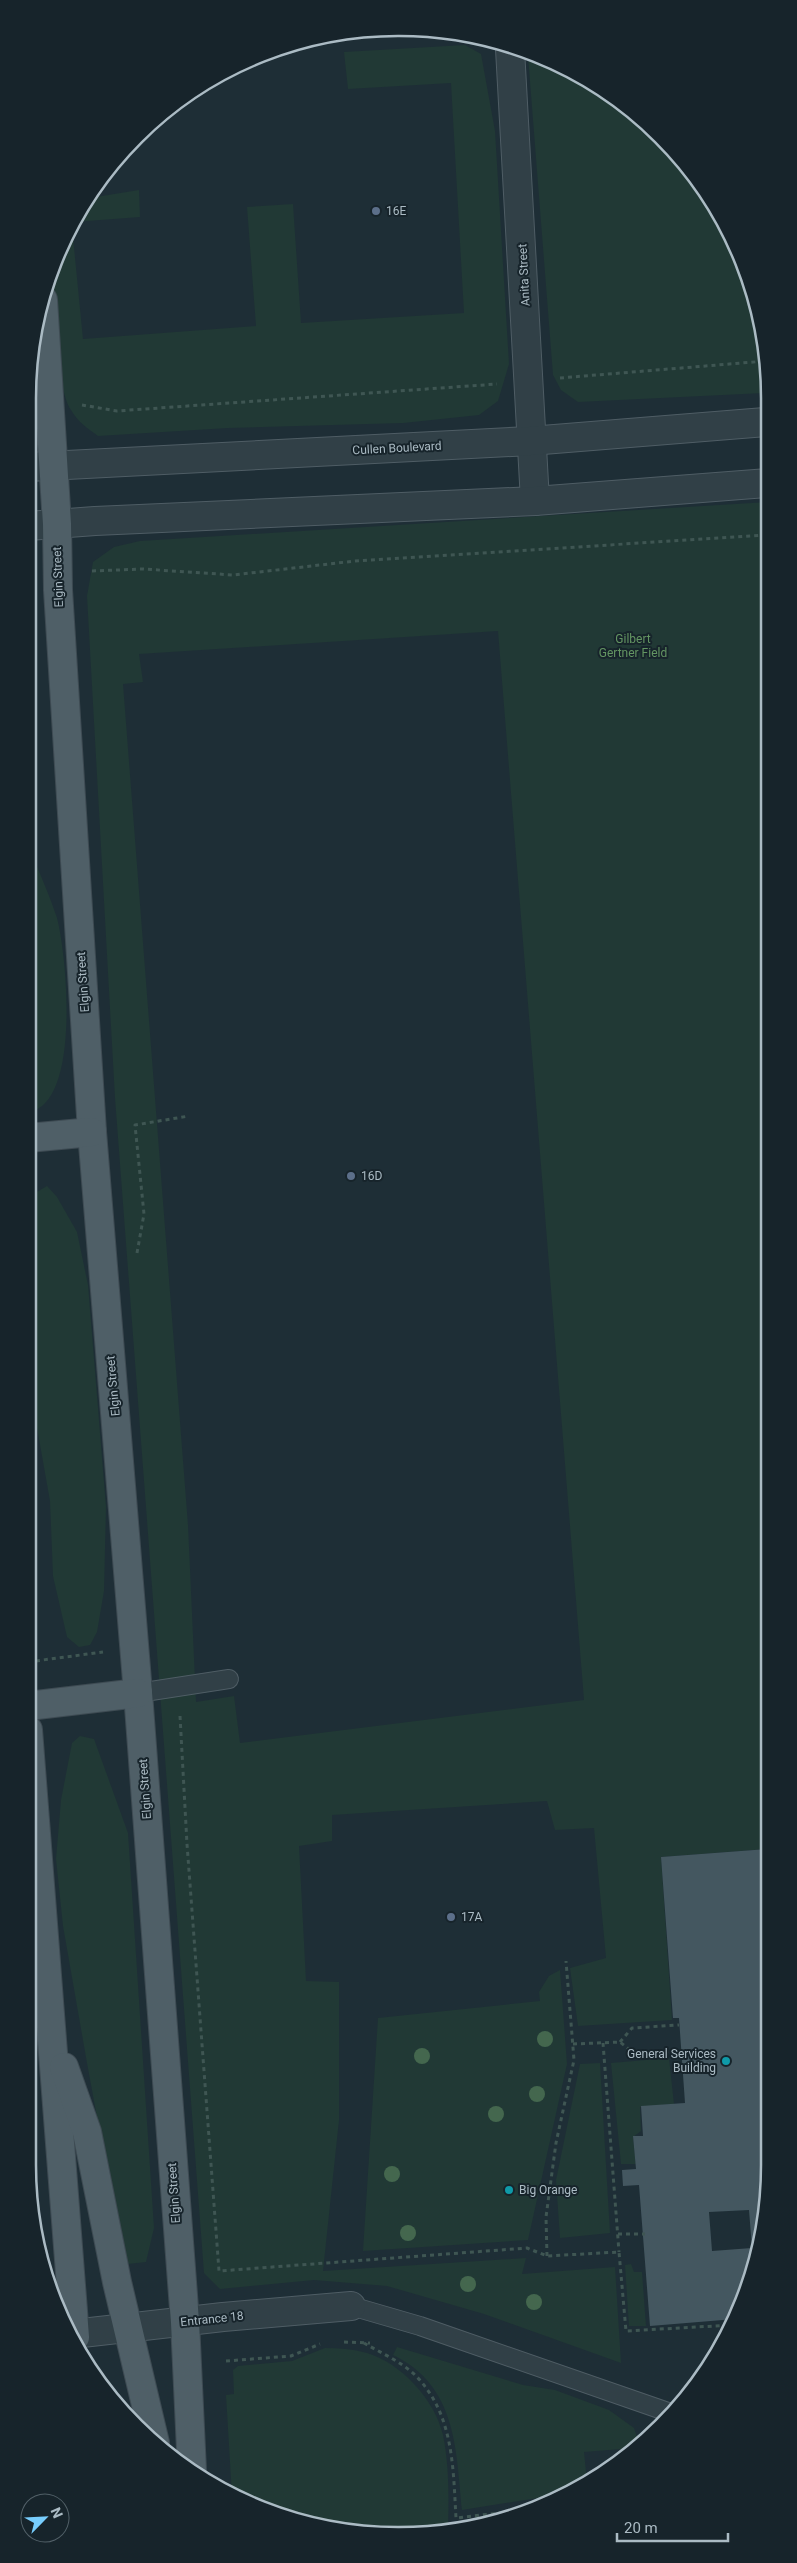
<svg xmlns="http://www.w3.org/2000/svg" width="797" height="2563" font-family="Roboto,sans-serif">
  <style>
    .green { fill: #213935; fill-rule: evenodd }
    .building { fill: #445760; fill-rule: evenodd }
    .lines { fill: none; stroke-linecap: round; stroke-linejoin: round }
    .service-casing { stroke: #4f5d65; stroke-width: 20 }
    .minor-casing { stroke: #4f5d65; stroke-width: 30 }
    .tertiary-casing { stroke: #4f5d65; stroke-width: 30 }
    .primary-casing { stroke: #3e4b53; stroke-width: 30 }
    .path { stroke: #3f5653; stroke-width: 3; stroke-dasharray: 4 4; stroke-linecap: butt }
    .service { stroke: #314047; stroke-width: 18 }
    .minor { stroke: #314047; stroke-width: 28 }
    .tertiary { stroke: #314047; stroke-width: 28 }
    .primary { stroke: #4f5f67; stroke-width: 28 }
    .tree { fill: #44674e }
    .service-dot { fill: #5c6f8a; stroke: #17242b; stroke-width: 2 }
    .culture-dot { fill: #0f9aa8; stroke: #17242b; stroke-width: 2 }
    .labels { text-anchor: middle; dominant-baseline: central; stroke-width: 4; stroke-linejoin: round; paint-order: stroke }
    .poi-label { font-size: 12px; fill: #abbbc4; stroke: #17242b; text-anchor: start }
    .street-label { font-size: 12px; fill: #abbbc4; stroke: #17242b }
    .park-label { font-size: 12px; fill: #639562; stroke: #17242b }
    .rim { fill: none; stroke: #abbbc4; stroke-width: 2.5 }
  </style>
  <rect width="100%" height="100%" fill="#1e2e36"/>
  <g class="green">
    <path d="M465 45 481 54 495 131 509 364 498 401 479 415 403 423 228 428 98 436C87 428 78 422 71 410 55 385 55 301 52 269L56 256 72 227 83 339 256 326 247 207 293 204 301 323 464 313 451 83 348 89 344 52Z"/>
    <polygon points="528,56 584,77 661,136 731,234 766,350 766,393 578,402 561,390 553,375"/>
    <polygon points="96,186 96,197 139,190 140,217 74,222"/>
    <path d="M767 502 769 1849 661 1857 672 2020 578 2026 570 1968 606 1958 594 1828 555 1830 547 1801 332 1815V1841L299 1846 306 1981 339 1982V2120L323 2271 526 2258 522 2274 615 2267 621 2363 484 2314 387 2286 314 2280 220 2289 204 2273 115 1098 87 596 93 562 114 547 140 541ZM498 631 584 1700 240 1743 234 1696 196 1702 188 1525 123 684 143 682 139 654Z"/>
    <path d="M28 844C37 868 49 893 57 918 67 956 80 1096 33 1111L28 1107Z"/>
    <polygon points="47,1186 57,1197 77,1232 88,1285 106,1507 104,1591 97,1632 90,1645 79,1647 67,1637 53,1576 50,1501 28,1377 28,1209 35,1193"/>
    <polygon points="80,1736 94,1739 128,1833 154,2228 146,2262 127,2264 113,2204 87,2063 63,1926 56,1859 61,1800 72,1743"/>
    <polygon points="560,1970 567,2064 528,2240 363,2251 378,2018 540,2001 539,1992 549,1976"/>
    <polygon points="669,2058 674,2104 640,2107 641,2131 633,2137 636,2164 621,2164 611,2063"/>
    <polygon points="600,2063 610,2233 560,2238 556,2180 580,2064"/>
    <polygon points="631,2264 634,2272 642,2272 646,2326 629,2326 625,2265"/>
    <path d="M397 2347 523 2385 555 2390 609 2410 634 2428 639 2443 623 2460 621 2449 584 2452 587 2482 569 2493 462 2510C456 2449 457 2386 393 2355Z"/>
    <path d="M325 2348C339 2348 353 2349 367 2353 401 2363 435 2400 443 2435 449 2464 449 2497 448 2527L403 2530V2534L350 2532 232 2496 226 2395 234 2394 233 2370 238 2366 292 2361Z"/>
  </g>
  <path class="building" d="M769 1849 770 2164 762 2237 741 2307 735 2319 650 2326 639 2185 623 2186 622 2170 636 2169 633 2136H643L641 2106 685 2103 679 2018H673L661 1857ZM749 2210 752 2248 712 2251 709 2212Z"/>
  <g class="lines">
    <g class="service-casing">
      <g id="service">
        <polyline points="138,1693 229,1679"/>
        <polyline points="351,2306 420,2326 668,2412"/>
      </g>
    </g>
    <g class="minor-casing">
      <polyline id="minor" points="510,49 535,501"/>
    </g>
    <g class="tertiary-casing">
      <g id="tertiary">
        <polyline points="28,467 530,441 766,422"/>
        <polyline points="28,526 95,521 535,501 767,483"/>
        <polyline points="73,2334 223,2317 351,2306"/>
      </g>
    </g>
    <g class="primary-casing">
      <g id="primary">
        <polyline points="43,300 57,524 58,590 92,1132 138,1693 185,2322 192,2471"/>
        <polyline points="28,1138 92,1132"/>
        <polyline points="28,1706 138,1693"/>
        <polyline points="28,1730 75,2337"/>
        <polyline points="64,2067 87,2132 117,2282 155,2443"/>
      </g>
    </g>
    <g class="path">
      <polyline points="560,378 766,361"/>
      <polyline points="82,405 117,411 497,384"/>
      <polyline points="92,571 143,569 233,575 355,561 767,535"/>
      <polyline points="137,1253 144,1214 135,1125 189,1116"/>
      <polyline points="28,1662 103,1652"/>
      <polyline points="180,1716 187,1844 219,2271 527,2248 547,2256 619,2252 626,2331 732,2325"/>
      <polyline points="620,2042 632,2028 679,2025"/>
      <polyline points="603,2043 619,2252"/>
      <polyline points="573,2044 620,2042 635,2054 681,2051"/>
      <polyline points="618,2234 645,2234"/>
      <polyline points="547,2256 546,2217 556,2143 574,2060 566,1961"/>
      <polyline points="344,2342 370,2343"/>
      <path d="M364 2343C381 2353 402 2362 416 2376 454 2415 453 2468 456 2518L533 2509"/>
      <polyline points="226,2361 291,2356 320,2344"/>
    </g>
    <use href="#service" class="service"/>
    <use href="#minor" class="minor"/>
    <use href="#tertiary" class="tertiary"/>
    <use href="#primary" class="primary"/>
  </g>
  <g class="tree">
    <circle cx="545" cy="2039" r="8"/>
    <circle cx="422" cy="2056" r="8"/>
    <circle cx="537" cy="2094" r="8"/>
    <circle cx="496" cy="2114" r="8"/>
    <circle cx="392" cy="2174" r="8"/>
    <circle cx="408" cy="2233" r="8"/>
    <circle cx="468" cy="2284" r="8"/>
    <circle cx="534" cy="2302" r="8"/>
  </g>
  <g class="service-dot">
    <circle cx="376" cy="211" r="5"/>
    <circle cx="351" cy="1176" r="5"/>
    <circle cx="451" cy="1917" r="5"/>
  </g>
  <g class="culture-dot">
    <circle cx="726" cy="2061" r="5"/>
    <circle cx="509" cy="2190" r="5"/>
  </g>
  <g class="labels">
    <g class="poi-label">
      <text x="386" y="211">16E</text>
      <text x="361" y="1176">16D</text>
      <text x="461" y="1917">17A</text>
      <text x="716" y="2054" text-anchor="end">General Services<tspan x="716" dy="14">Building</tspan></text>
      <text x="519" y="2190">Big Orange</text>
    </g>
    <g class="street-label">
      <text transform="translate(524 275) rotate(-93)">Anita Street</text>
      <text transform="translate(397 448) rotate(-3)">Cullen Boulevard</text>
      <text transform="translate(58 577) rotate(-92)">Elgin Street</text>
      <text transform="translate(83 982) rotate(-94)">Elgin Street</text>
      <text transform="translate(113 1386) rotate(-95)">Elgin Street</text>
      <text transform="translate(145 1789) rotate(-94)">Elgin Street</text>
      <text transform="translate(174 2193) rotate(-94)">Elgin Street</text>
      <text transform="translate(212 2319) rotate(-6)">Entrance 18</text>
    </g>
    <g class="park-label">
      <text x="633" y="639">Gilbert<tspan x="633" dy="14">Gertner Field</tspan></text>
    </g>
  </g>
  <path d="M0 0H797V2563H0ZM398 36H399A362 362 0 0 1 761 398V2165A362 362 0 0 1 399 2527H398A362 362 0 0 1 36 2165V398A362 362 0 0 1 398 36Z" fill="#17242b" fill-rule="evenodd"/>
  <path class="rim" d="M398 36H399A362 362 0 0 1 761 398V2165A362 362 0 0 1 399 2527H398A362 362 0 0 1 36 2165V398A362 362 0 0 1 398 36Z"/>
  <g transform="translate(45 2518) rotate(66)"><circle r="24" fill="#17242b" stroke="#526068"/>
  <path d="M0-4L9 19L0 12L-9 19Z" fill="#77cdfd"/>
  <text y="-8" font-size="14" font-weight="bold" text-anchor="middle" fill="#abbbc4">N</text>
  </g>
  <path d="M617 2533v8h111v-8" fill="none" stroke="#abbbc4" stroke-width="2.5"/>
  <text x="624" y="2533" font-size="15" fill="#abbbc4" stroke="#17242b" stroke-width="4" paint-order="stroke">20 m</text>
</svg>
